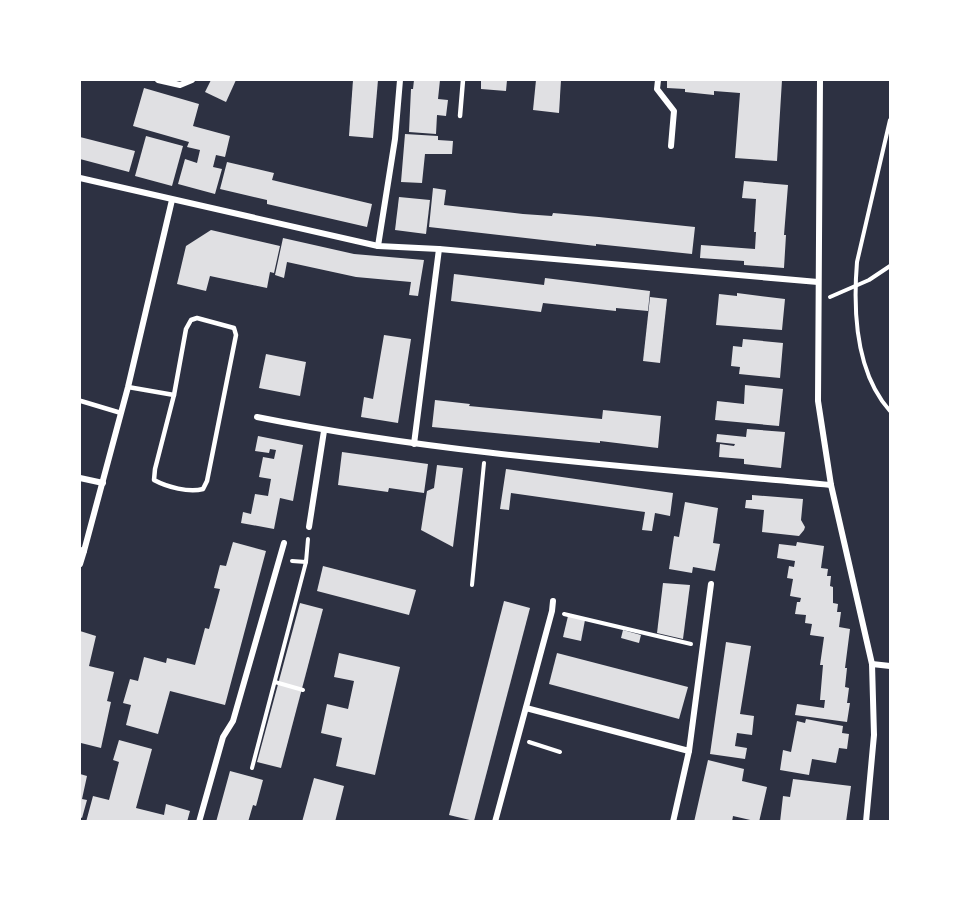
<svg xmlns="http://www.w3.org/2000/svg" width="970" height="901" font-family="'Asap Condensed',sans-serif">
  <style>
    .building { fill: #e0e0e3 }
    .lines { fill: none; stroke-linecap: round; stroke-linejoin: round }
    .path { stroke: #fff; stroke-width: 4 }
    .service { stroke: #fff; stroke-width: 4.5 }
    .minor { stroke: #fff; stroke-width: 6 }
  </style>
  <rect width="100%" height="100%" fill="#2d3142"/>
  <g class="building">
    <polygon points="211,80 236,80 226,102 205,92"/>
    <polygon points="353,80 378,80 373,138 349,136"/>
    <polygon points="414,80 440,80 438,99 448,100 446,116 437,115 436,134 409,132 411,89 413,89"/>
    <polygon points="481,80 507,80 506,91 481,89"/>
    <polygon points="536,80 561,80 559,113 533,110"/>
    <polygon points="667,80 782,80 777,161 735,158 740,93 714,91 714,95 685,92 685,89 667,88"/>
    <polygon points="144,88 199,104 193,126 230,136 225,157 216,155 213,167 222,169 215,194 178,184 185,159 197,163 200,150 187,147 189,142 133,126"/>
    <polygon points="405,134 438,136 438,140 453,141 452,154 425,154 422,183 401,182"/>
    <polygon points="146,136 183,146 172,186 135,176"/>
    <polygon points="80,137 135,151 129,172 80,159"/>
    <polygon points="227,162 274,173 272,180 372,204 367,227 267,204 267,200 220,189"/>
    <polygon points="744,181 788,185 784,235 786,235 784,268 744,265 744,261 700,258 701,245 755,249 756,232 754,232 756,199 742,198"/>
    <polygon points="433,188 446,190 444,205 523,214 552,216 553,213 599,217 695,227 692,254 596,244 596,246 429,227"/>
    <polygon points="399,197 430,200 426,234 395,230"/>
    <polygon points="211,230 280,246 274,273 270,272 267,288 210,276 206,291 177,284 186,246"/>
    <polygon points="283,238 354,254 424,260 418,296 409,295 411,282 356,277 287,262 284,278 275,275"/>
    <polygon points="454,274 544,285 545,278 650,291 648,311 616,308 616,311 543,303 541,312 451,301"/>
    <polygon points="737,293 785,299 782,330 716,325 719,294 737,296"/>
    <polygon points="650,297 667,299 660,363 643,361"/>
    <polygon points="384,335 411,339 398,423 361,417 364,397 373,399"/>
    <polygon points="743,339 783,343 780,378 739,374 740,367 731,366 733,346 742,347"/>
    <polygon points="266,354 306,362 300,396 259,388"/>
    <polygon points="745,385 783,389 779,426 715,420 717,401 744,404"/>
    <polygon points="435,400 470,404 469,406 602,419 603,410 661,416 658,448 600,441 600,443 432,427"/>
    <polygon points="747,429 785,432 781,468 744,464 744,459 719,457 720,444 734,446 735,444 716,442 717,434 746,437"/>
    <polygon points="258,436 303,445 293,501 280,498 274,529 241,523 243,512 251,514 255,494 268,496 271,479 259,477 263,457 274,459 276,450 270,449 269,453 255,451"/>
    <polygon points="342,452 428,464 424,493 389,488 388,492 338,485"/>
    <polygon points="437,465 463,468 453,547 421,530 427,491 434,488"/>
    <polygon points="506,469 673,493 670,516 655,513 652,531 642,530 645,512 511,493 509,510 500,509"/>
    <polygon points="752,495 803,499 801,520 805,527 804,530 799,536 762,532 764,510 745,508 746,500 752,500"/>
    <polygon points="685,502 718,508 713,543 720,544 715,571 693,567 692,573 669,569 674,536 679,537"/>
    <polygon points="233,542 266,551 225,705 170,691 158,734 126,725 131,705 123,703 130,679 138,681 144,657 166,663 167,658 195,665 205,628 209,629 220,589 214,588 220,565 226,566"/>
    <polygon points="797,542 824,546 821,568 828,569 827,576 831,576 830,586 833,587 833,603 838,604 837,612 841,612 839,627 850,629 845,668 847,668 845,687 849,688 847,703 850,703 847,722 795,715 797,704 824,708 825,700 820,700 823,665 820,665 824,637 810,635 812,624 805,623 806,615 795,614 797,602 800,602 801,598 790,596 793,579 787,578 789,566 794,567 795,561 777,558 779,544 796,546"/>
    <polygon points="323,566 416,590 409,615 317,591"/>
    <polygon points="663,583 690,585 683,639 657,633"/>
    <polygon points="504,601 530,608 474,821 449,815"/>
    <polygon points="300,603 323,609 281,768 257,762"/>
    <polygon points="568,616 585,620 581,641 563,637"/>
    <polygon points="623,630 641,635 639,643 621,638"/>
    <polygon points="80,631 96,636 89,666 114,672 107,701 111,702 101,748 81,743 80,747"/>
    <polygon points="726,642 751,646 740,714 754,716 752,735 737,733 735,746 747,748 745,759 710,754"/>
    <polygon points="339,653 400,667 375,775 336,766 342,738 321,733 327,704 348,709 354,681 334,677"/>
    <polygon points="557,653 688,687 679,719 549,684"/>
    <polygon points="806,719 843,726 842,733 849,734 847,749 839,748 836,763 812,759 809,775 780,770 783,750 791,752 797,721 805,723"/>
    <polygon points="119,740 152,749 136,808 164,815 166,804 190,811 187,822 86,822 93,796 109,800 119,762 113,760"/>
    <polygon points="708,760 744,769 742,781 767,787 759,822 733,816 732,822 694,822"/>
    <polygon points="230,771 263,780 256,806 253,805 248,822 216,822"/>
    <polygon points="80,774 87,776 82,799 87,800 82,818 80,817"/>
    <polygon points="314,778 344,786 335,822 302,822"/>
    <polygon points="793,779 851,786 846,822 780,822 783,796 790,797"/>
  </g>
  <g class="lines">
    <g class="path">
      <path d="M890 120 857 262C853 311 856 373 890 411"/>
      <polyline points="830,297 869,280 890,266"/>
      <polyline points="292,561 306,562 308,539"/>
      <polyline points="472,585 484,463"/>
      <polyline points="564,614 691,644"/>
      <polyline points="275,682 303,690"/>
      <polyline points="529,742 560,752"/>
      <polyline points="252,768 306,562"/>
    </g>
    <g class="service">
      <polyline points="460,116 463,80"/>
      <path d="M197 318 234 328 236 335 207 481 203 489C189 493 167 487 154 480L155 469 174 395 186 329 191 320Z"/>
      <polyline points="128,387 174,395"/>
      <polyline points="81,401 121,413"/>
    </g>
    <g class="minor">
      <polyline points="158,80 180,85 192,80"/>
      <polyline points="658,80 657,89 674,111 671,146"/>
      <polyline points="820,80 818,401 831,485 872,664 874,735 866,822"/>
      <polyline points="80,178 378,246 439,249 818,282"/>
      <polyline points="378,246 395,139 400,80"/>
      <path d="M257 417C446 455 639 467 831 485"/>
      <polyline points="414,444 439,249"/>
      <polyline points="80,478 103,483"/>
      <polyline points="309,527 324,431"/>
      <polyline points="80,550 84,551 128,387 172,200"/>
      <polyline points="80,564 84,551"/>
      <polyline points="872,664 890,666"/>
      <polyline points="526,708 689,751 711,584"/>
      <polyline points="199,822 223,737 233,721 284,543"/>
      <polyline points="495,822 552,611 553,601"/>
      <polyline points="673,822 689,751"/>
    </g>
  </g>
  <rect width="970" height="901" fill="none" stroke="#ffffff" stroke-width="162"/>
</svg>
